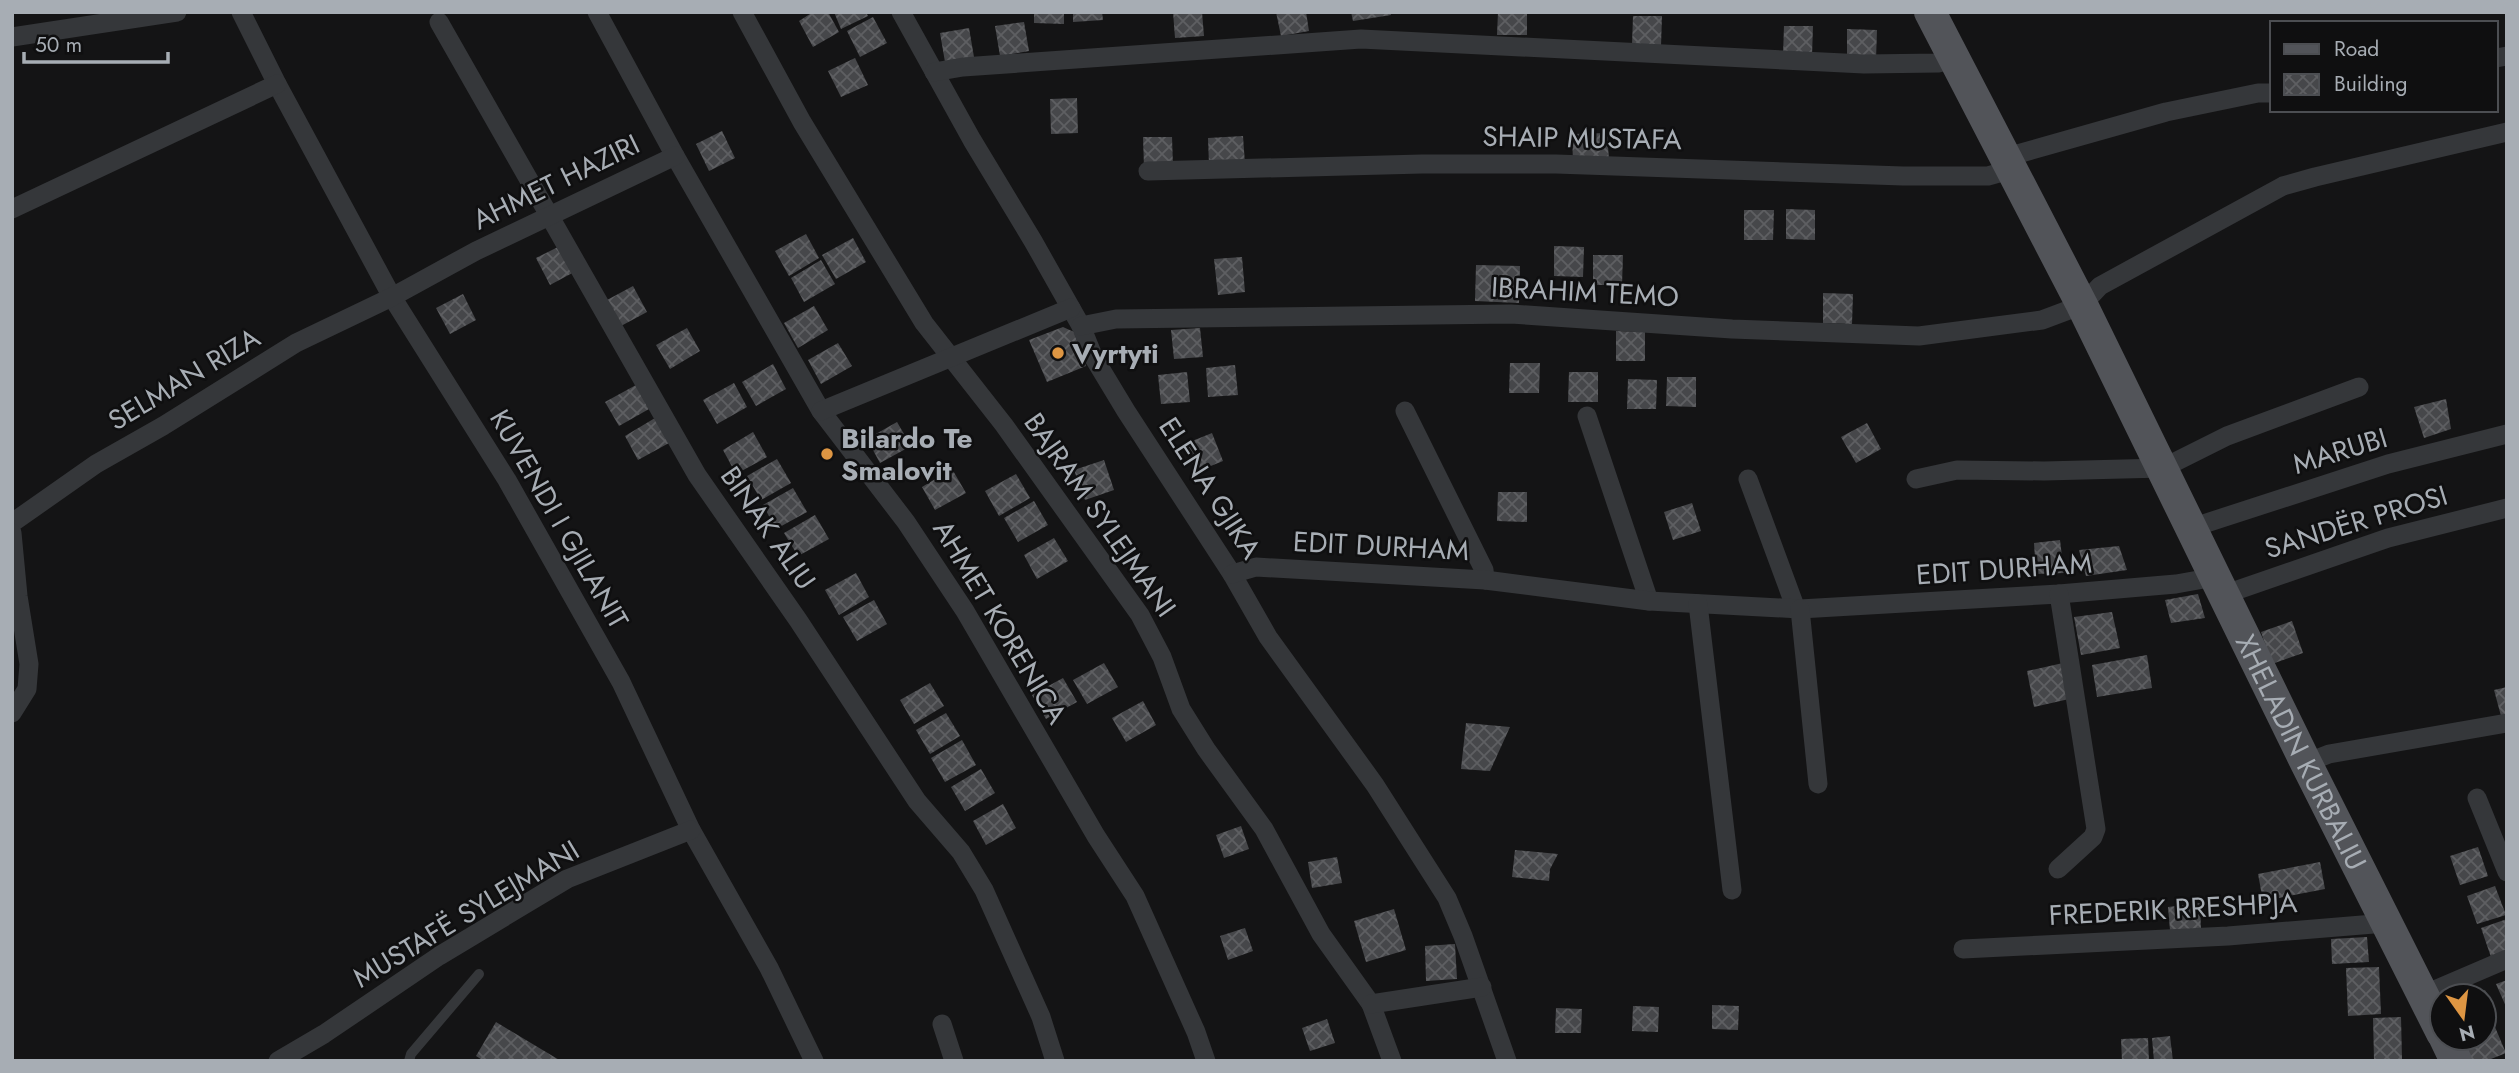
<svg xmlns="http://www.w3.org/2000/svg" width="2519" height="1073" font-family="Jost,sans-serif">
  <style>
    .building { fill: url(#building-cross-hatch) }
    .lines { fill: none; stroke-linecap: round; stroke-linejoin: round }
    .lane { stroke: #35373a; stroke-width: 10 }
    .street { stroke: #35373a; stroke-width: 19 }
    .primary { stroke: #525459; stroke-width: 32 }
    .poi-dot { fill: #de9643; stroke: #0f0f10; stroke-width: 2.5 }
    .labels { text-anchor: middle; dominant-baseline: central; stroke-width: 5; stroke-linejoin: round; paint-order: stroke }
    .street-label { font-size: 28px; fill: #a7adb4; stroke: #0f0f10 }
    .poi-label { font-size: 28px; font-weight: bold; fill: #a7adb4; stroke: #0f0f10; text-anchor: start }
  </style>
  <defs>
    <pattern id="building-cross-hatch" width="8" height="8" patternUnits="userSpaceOnUse" patternTransform="scale(1.75)"><rect width="8" height="8" fill="#46474a"/><path d="M0 0l8 8M0 8l8-8" fill="none" stroke="#5e5f62"/></pattern>
  </defs>
  <rect width="100%" height="100%" fill="#141415"/>
  <g class="building">
    <polygon points="813,12 828,12 839,32 813,47 799,21"/>
    <polygon points="834,12 866,12 868,16 841,29"/>
    <polygon points="1034,12 1064,12 1064,24 1034,23"/>
    <polygon points="1073,12 1102,12 1103,20 1073,22"/>
    <polygon points="1173,12 1202,12 1204,36 1175,38"/>
    <polygon points="1276,12 1306,12 1309,31 1281,36"/>
    <polygon points="1351,12 1390,12 1391,15 1353,21"/>
    <polygon points="1498,12 1527,12 1527,35 1497,35"/>
    <polygon points="1633,16 1662,16 1661,46 1632,45"/>
    <polygon points="873,17 887,43 860,57 847,31"/>
    <polygon points="1024,22 1029,51 1000,56 995,26"/>
    <polygon points="1784,26 1813,26 1812,56 1783,56"/>
    <polygon points="969,28 974,57 945,62 940,33"/>
    <polygon points="1847,29 1877,30 1876,60 1847,59"/>
    <polygon points="855,58 868,85 841,97 828,71"/>
    <polygon points="1077,98 1078,133 1051,134 1050,99"/>
    <polygon points="722,131 735,158 709,171 696,144"/>
    <polygon points="1607,133 1609,160 1573,162 1572,134"/>
    <polygon points="1243,136 1245,164 1209,165 1208,138"/>
    <polygon points="1143,137 1172,137 1173,166 1144,167"/>
    <polygon points="1786,209 1815,210 1815,240 1786,239"/>
    <polygon points="1744,210 1774,210 1773,240 1744,240"/>
    <polygon points="806,234 819,258 789,276 775,251"/>
    <polygon points="853,238 866,262 836,279 822,255"/>
    <polygon points="562,245 576,271 550,285 536,258"/>
    <polygon points="1554,246 1584,247 1583,277 1554,276"/>
    <polygon points="1593,255 1623,255 1622,285 1593,285"/>
    <polygon points="1242,257 1245,292 1218,295 1214,259"/>
    <polygon points="821,260 835,284 804,302 791,278"/>
    <polygon points="1476,265 1520,266 1519,303 1475,301"/>
    <polygon points="633,286 647,312 621,326 607,300"/>
    <polygon points="1823,293 1853,294 1852,324 1823,323"/>
    <polygon points="463,294 476,320 450,334 436,308"/>
    <polygon points="814,306 828,330 798,348 784,323"/>
    <polygon points="1063,327 1074,332 1086,366 1047,382 1029,340"/>
    <polygon points="687,328 700,351 670,369 656,345"/>
    <polygon points="1200,328 1203,357 1174,359 1171,330"/>
    <polygon points="1616,331 1645,332 1645,361 1616,361"/>
    <polygon points="838,343 852,366 821,384 808,360"/>
    <polygon points="1510,363 1540,363 1539,393 1509,393"/>
    <polygon points="773,364 786,389 756,406 742,382"/>
    <polygon points="1235,365 1238,395 1208,397 1206,368"/>
    <polygon points="1187,372 1190,402 1161,404 1158,375"/>
    <polygon points="1569,372 1598,372 1598,402 1568,402"/>
    <polygon points="1667,377 1696,377 1696,407 1666,406"/>
    <polygon points="1628,379 1657,380 1656,409 1627,409"/>
    <polygon points="734,383 747,407 717,424 703,400"/>
    <polygon points="636,385 649,409 619,426 605,402"/>
    <polygon points="2446,399 2451,429 2424,438 2414,407"/>
    <polygon points="655,418 669,443 638,460 625,436"/>
    <polygon points="897,422 911,446 880,463 867,439"/>
    <polygon points="1867,423 1881,449 1856,463 1841,437"/>
    <polygon points="753,432 767,457 736,474 723,450"/>
    <polygon points="1212,433 1223,461 1196,472 1185,444"/>
    <polygon points="777,459 791,483 761,500 747,476"/>
    <polygon points="1104,460 1114,490 1085,500 1074,470"/>
    <polygon points="952,469 966,493 935,510 922,487"/>
    <polygon points="1016,474 1030,498 999,516 985,491"/>
    <polygon points="793,488 807,512 776,529 763,505"/>
    <polygon points="1498,492 1527,492 1527,522 1497,521"/>
    <polygon points="1034,501 1048,525 1018,542 1004,518"/>
    <polygon points="1692,503 1701,531 1673,540 1664,512"/>
    <polygon points="815,515 829,539 798,556 784,533"/>
    <polygon points="1054,538 1068,561 1037,579 1024,555"/>
    <polygon points="2060,540 2064,573 2036,574 2034,543"/>
    <polygon points="2119,546 2127,570 2086,576 2079,550"/>
    <polygon points="856,573 869,597 839,615 825,590"/>
    <polygon points="2198,594 2205,618 2171,623 2165,600"/>
    <polygon points="874,600 887,624 857,641 843,617"/>
    <polygon points="2112,612 2120,648 2081,655 2074,617"/>
    <polygon points="2292,621 2303,653 2272,664 2261,632"/>
    <polygon points="2147,655 2152,688 2097,697 2092,665"/>
    <polygon points="1104,663 1118,687 1087,704 1073,680"/>
    <polygon points="2063,663 2069,699 2034,707 2027,671"/>
    <polygon points="1063,678 1077,702 1046,719 1032,695"/>
    <polygon points="930,683 944,706 914,724 900,700"/>
    <polygon points="2507,687 2507,715 2501,716 2494,690"/>
    <polygon points="1143,701 1156,725 1126,742 1112,718"/>
    <polygon points="946,713 960,736 930,754 916,730"/>
    <polygon points="1466,723 1510,727 1490,771 1461,769"/>
    <polygon points="962,740 976,765 945,782 931,758"/>
    <polygon points="981,769 995,793 965,811 951,787"/>
    <polygon points="1003,804 1016,828 986,845 973,821"/>
    <polygon points="1241,826 1249,849 1224,858 1216,835"/>
    <polygon points="2478,847 2488,876 2460,885 2450,856"/>
    <polygon points="1515,850 1558,854 1550,869 1549,881 1512,877"/>
    <polygon points="1337,857 1342,883 1312,888 1308,862"/>
    <polygon points="2320,862 2325,889 2263,901 2258,874"/>
    <polygon points="2495,886 2506,915 2477,924 2467,896"/>
    <polygon points="2200,903 2201,930 2170,930 2168,907"/>
    <polygon points="1394,909 1406,950 1366,962 1354,921"/>
    <polygon points="2507,919 2507,951 2491,957 2481,928"/>
    <polygon points="1245,928 1253,951 1228,960 1220,936"/>
    <polygon points="2367,937 2369,962 2332,964 2331,939"/>
    <polygon points="1455,944 1457,979 1426,981 1425,946"/>
    <polygon points="2379,967 2381,1014 2348,1016 2346,968"/>
    <polygon points="2507,980 2507,1009 2496,984"/>
    <polygon points="2485,990 2495,1011 2484,1016 2484,996 2471,996"/>
    <polygon points="1712,1005 1739,1006 1738,1030 1712,1029"/>
    <polygon points="1633,1006 1659,1007 1658,1032 1632,1031"/>
    <polygon points="1556,1008 1582,1009 1581,1033 1555,1033"/>
    <polygon points="2401,1017 2402,1059 2374,1060 2373,1018"/>
    <polygon points="1327,1019 1335,1043 1310,1051 1302,1028"/>
    <polygon points="2492,1020 2506,1053 2486,1061 2467,1061 2458,1038 2484,1038 2484,1023"/>
    <polygon points="496,1022 561,1061 484,1061 476,1056"/>
    <polygon points="2170,1036 2173,1061 2154,1061 2152,1038"/>
    <polygon points="2148,1038 2149,1061 2122,1061 2121,1039"/>
  </g>
  <g class="lines">
    <polyline class="lane" points="409,1061 411,1054 479,974"/>
    <g class="street">
      <polyline points="241,12 277,84 392,297 507,480 621,682 691,830 769,968 814,1061"/>
      <polyline points="597,12 675,156 821,411 906,522 965,611 1096,836 1135,896 1196,1032 1206,1061"/>
      <polyline points="742,12 802,122 924,323 1004,425 1140,615 1162,657 1181,709 1206,749 1264,829 1321,934 1371,1004 1392,1061"/>
      <polyline points="901,12 972,140 1033,241 1081,326 1094,358 1126,411 1232,574 1268,637 1375,785 1447,898 1463,936 1507,1061"/>
      <polyline points="439,22 697,475 798,620 917,801 961,852 984,890 1041,1017 1055,1061"/>
      <polyline points="12,37 177,12"/>
      <polyline points="2496,58 2507,56"/>
      <polyline points="934,72 963,67 1361,39 1864,64 1939,63 1955,58"/>
      <polyline points="2007,157 2166,112 2258,93 2272,93"/>
      <polyline points="1148,171 1422,164 1556,164 1903,176 1988,176 2013,169"/>
      <polyline points="12,209 277,84"/>
      <polyline points="1081,326 1116,319 1511,314 1732,329 1919,336 2042,320 2082,305 2100,286 2283,186 2315,177 2507,132"/>
      <polyline points="821,411 1071,308"/>
      <polyline points="1405,411 1484,570 1485,580"/>
      <polyline points="1587,416 1649,601"/>
      <polyline points="1748,479 1796,609"/>
      <polyline points="1916,479 1957,470 2044,471 2163,468 2227,436 2359,387"/>
      <polyline points="12,523 96,464 163,426 296,343 392,297 476,251 675,156"/>
      <polyline points="2191,528 2388,464 2507,434"/>
      <polyline points="12,533 18,596 29,664 27,689 12,713"/>
      <polyline points="1232,574 1256,567 1485,580 1649,601 1800,609 2059,594 2176,584 2215,577"/>
      <polyline points="2223,595 2388,538 2507,508"/>
      <polyline points="1698,604 1732,890"/>
      <polyline points="1800,609 1818,784"/>
      <polyline points="2306,763 2329,754 2507,723"/>
      <polyline points="2477,798 2507,872"/>
      <polyline points="2058,869 2093,837 2096,829 2059,594"/>
      <polyline points="1963,949 2228,936 2386,923"/>
      <polyline points="2423,995 2507,959"/>
      <polyline points="1371,1004 1482,987"/>
      <polyline points="942,1024 954,1061"/>
      <polyline points="278,1061 324,1034 439,956 567,879 691,830"/>
    </g>
    <g class="primary">
      <path id="s1" d="M1930 12 2082 305 2306 763 2442 1033"/>
      <polyline points="2445,1038 2456,1061"/>
    </g>
  </g>
  <g class="poi-dot">
    <circle cx="1058" cy="353" r="7"/>
    <circle cx="827" cy="454" r="7"/>
  </g>
  <g class="labels">
    <g class="street-label">
      <text transform="translate(1582 138) rotate(1)">SHAIP MUSTAFA</text>
      <text transform="translate(556 182) rotate(-26)">AHMET HAZIRI</text>
      <text transform="translate(1585 292) rotate(3)">IBRAHIM TEMO</text>
      <text transform="translate(184 379) rotate(-31)">SELMAN RIZA</text>
      <text transform="translate(2340 451) rotate(-17)">MARUBI</text>
      <text transform="translate(1210 488) rotate(57)">ELENA GJIKA</text>
      <text transform="translate(1100 515) rotate(55)">BAJRAM SYLEJMANI</text>
      <text transform="translate(559 519) rotate(60)">KUVENDI I GJILANIT</text>
      <text transform="translate(2356 522) rotate(-17)">SANDËR PROSI</text>
      <text transform="translate(768 528) rotate(55)">BINAK ALIU</text>
      <text transform="translate(1381 546) rotate(3)">EDIT DURHAM</text>
      <text transform="translate(2004 569) rotate(-4)">EDIT DURHAM</text>
      <text transform="translate(1000 622) rotate(59)">AHMET KORENICA</text>
      <text stroke="none"><textPath href="#s1" startOffset="828">XHELADIN KURBALIU</textPath></text>
      <text transform="translate(2173 909) rotate(-3)">FREDERIK RRESHPJA</text>
      <text transform="translate(466 914) rotate(-31)">MUSTAFË SYLEJMANI</text>
    </g>
    <g class="poi-label">
      <text x="1072" y="353">Vyrtyti</text>
      <text x="841" y="438">Bilardo Te<tspan x="841" dy="32">Smalovit</tspan></text>
    </g>
  </g>
  <rect width="2519" height="1073" fill="none" stroke="#a7adb4" stroke-width="28"/>
  <rect x="2270" y="21" width="228" height="91" fill="#0f0f10" stroke="#4c4e52" stroke-width="2"/>
  <rect x="2284" y="44" width="35" height="10" fill="#525459" stroke="#4c4e52" stroke-width="2"/>
  <text x="2334" y="56" font-size="21" fill="#a7adb4">Road</text>
  <rect x="2284" y="74" width="35" height="21" fill="url(#building-cross-hatch)" stroke="#4c4e52" stroke-width="2"/>
  <text x="2334" y="91" font-size="21" fill="#a7adb4">Building</text>
  <g transform="translate(2463 1017) rotate(166)"><circle r="33" fill="#0f0f10" stroke="#4c4e52" stroke-width="2"/>
  <path d="M0-5L12 26L0 18L-12 26Z" fill="#de9643"/>
  <text y="-10" font-size="19" font-weight="bold" text-anchor="middle" fill="#a7adb4">N</text>
  </g>
  <path d="M24 52v10h144v-10" fill="none" stroke="#a7adb4" stroke-width="3.5"/>
  <text x="35" y="52" font-size="21" fill="#a7adb4" stroke="#0f0f10" stroke-width="5" paint-order="stroke">50 m</text>
</svg>
